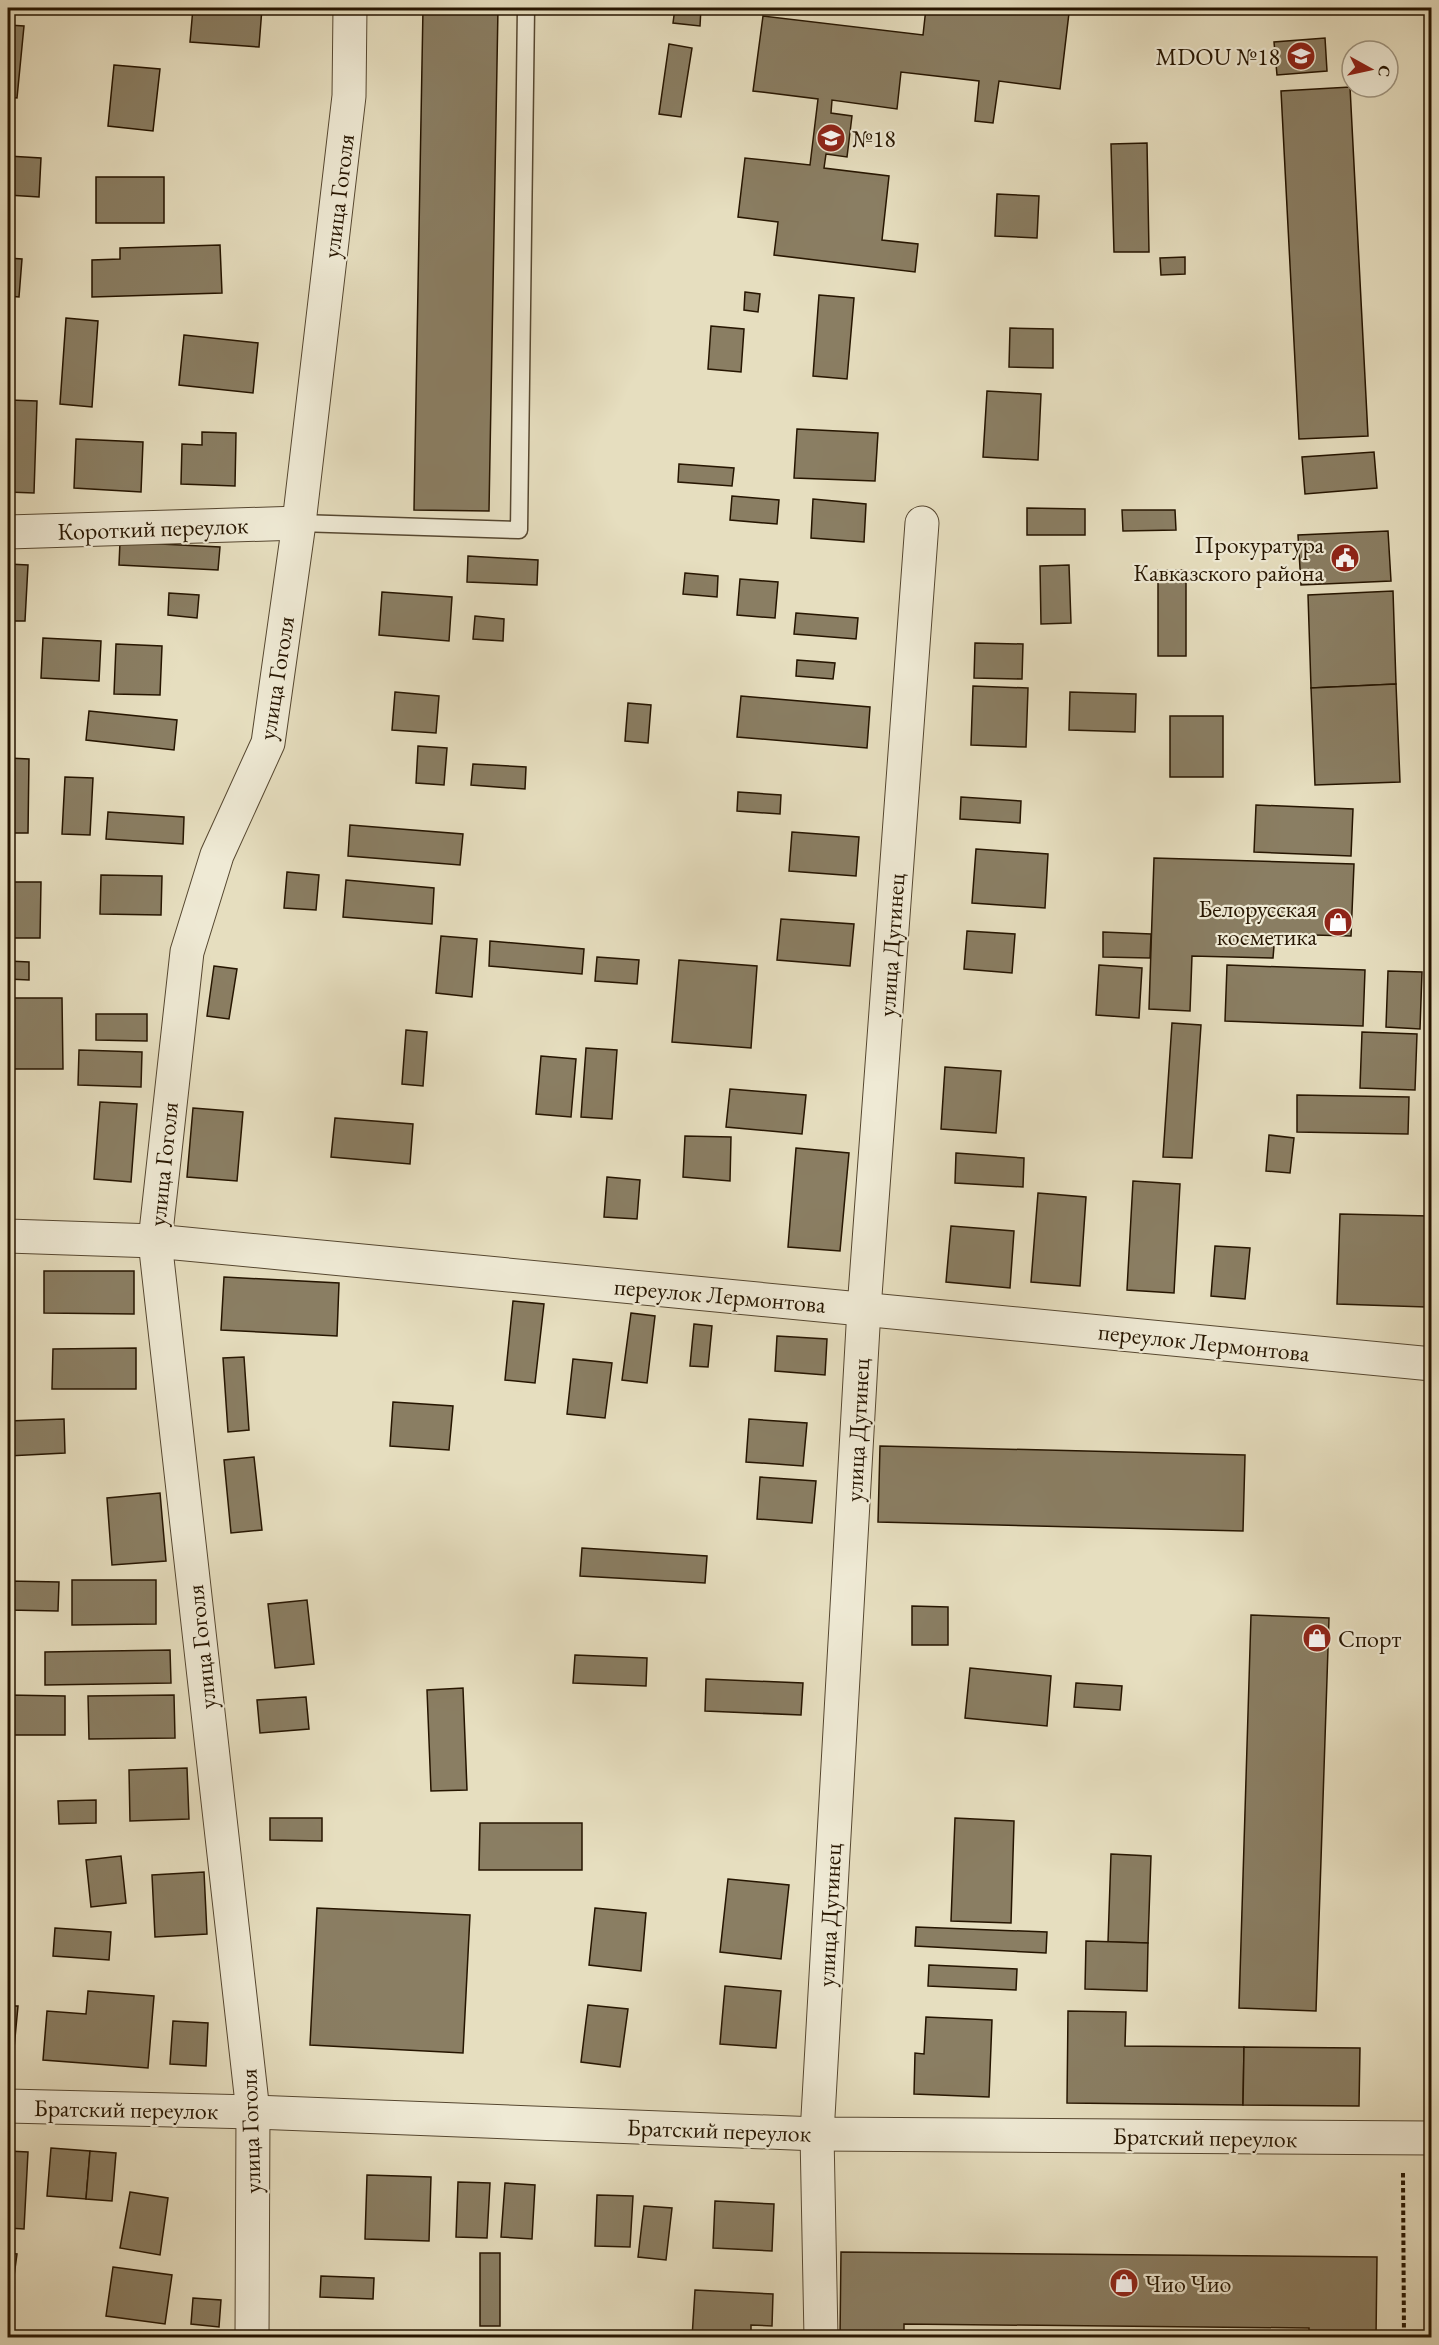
<svg xmlns="http://www.w3.org/2000/svg" width="1439" height="2345" font-family="'EB Garamond',serif">
  <style>
    .building { fill: #8a7e63; stroke: #261500; stroke-width: 1.5 }
    .lines { fill: none; stroke-linecap: round; stroke-linejoin: round }
    .lane-casing { stroke: #564730; stroke-width: 19 }
    .street-casing { stroke: #564730; stroke-width: 35 }
    .path { stroke: #261500; stroke-width: 4; stroke-dasharray: 4.5 3; stroke-linecap: butt }
    .lane { stroke: #efead5; stroke-width: 16 }
    .street { stroke: #efead5; stroke-width: 33 }
    .labels { text-anchor: middle; dominant-baseline: central; stroke-width: 4.5; stroke-linejoin: round; paint-order: stroke }
    .poi-label { font-size: 24px; fill: #261500; stroke: #efead5; text-anchor: end }
    .street-label { font-size: 24px; fill: #261500; stroke: #efead5 }
  </style>
  <rect width="100%" height="100%" fill="#e6debf"/>
  <filter id="stains"><feTurbulence type="fractalNoise" baseFrequency=".00333" numOctaves="4"/><feColorMatrix values="0 0 0 0 .2 0 0 0 0 .09 0 0 0 0 .02 0 0 0 .5 -.17"/></filter>
  <radialGradient id="worn" r=".72"><stop offset=".6" stop-color="#630" stop-opacity="0"/><stop offset="1" stop-color="#630" stop-opacity=".3"/></radialGradient>
  <g class="building">
    <polygon points="193,8 262,8 259,47 190,42"/>
    <polygon points="423,8 498,8 489,511 414,510"/>
    <polygon points="675,8 701,8 700,26 673,23"/>
    <polygon points="926,8 1019,8 1069,13 1060,89 999,81 993,123 975,121 979,81 901,72 897,109 832,100 831,113 852,116 847,157 826,154 824,168 889,176 882,240 918,244 915,272 774,255 778,222 738,217 745,158 810,165 818,99 753,91 763,16 923,35"/>
    <polygon points="8,25 24,26 17,98 8,97"/>
    <polygon points="1325,38 1327,71 1277,75 1274,42"/>
    <polygon points="669,44 692,48 681,117 659,114"/>
    <polygon points="114,65 160,69 153,131 108,126"/>
    <polygon points="1350,87 1368,436 1299,439 1281,91"/>
    <polygon points="1147,143 1149,252 1114,252 1111,144"/>
    <polygon points="8,156 41,158 39,197 8,195"/>
    <rect x="96" y="177" width="68" height="46"/>
    <polygon points="997,194 1039,196 1037,238 995,236"/>
    <polygon points="220,245 222,293 92,297 92,260 120,259 120,248"/>
    <polygon points="1185,257 1185,274 1161,275 1160,258"/>
    <polygon points="8,258 22,259 19,297 8,296"/>
    <polygon points="745,292 760,294 758,312 744,310"/>
    <polygon points="819,295 854,298 847,379 813,376"/>
    <polygon points="66,318 98,321 92,407 60,404"/>
    <polygon points="711,326 744,329 741,372 708,369"/>
    <polygon points="1010,328 1053,329 1053,368 1009,367"/>
    <polygon points="184,335 258,343 253,393 179,385"/>
    <polygon points="987,391 1041,394 1038,460 983,457"/>
    <polygon points="9,400 37,401 34,493 8,492"/>
    <polygon points="797,429 878,433 875,481 794,478"/>
    <polygon points="202,432 236,433 235,486 181,484 182,444 202,445"/>
    <polygon points="76,439 143,442 141,492 74,488"/>
    <polygon points="1374,452 1377,488 1305,494 1302,457"/>
    <polygon points="679,464 734,468 732,486 678,482"/>
    <polygon points="732,496 779,500 777,524 730,520"/>
    <polygon points="813,499 866,504 864,542 811,538"/>
    <polygon points="1027,508 1085,509 1085,535 1027,535"/>
    <polygon points="1122,510 1175,510 1176,530 1123,531"/>
    <polygon points="1388,531 1391,581 1301,585 1298,535"/>
    <polygon points="120,542 220,547 218,570 119,565"/>
    <polygon points="468,556 538,560 537,585 467,582"/>
    <polygon points="8,564 28,565 25,621 8,621"/>
    <polygon points="1069,565 1071,623 1041,624 1040,566"/>
    <rect x="1158" y="570" width="28" height="86"/>
    <polygon points="685,573 718,576 717,597 683,594"/>
    <polygon points="740,579 778,582 775,618 737,615"/>
    <polygon points="1393,591 1396,684 1311,688 1308,595"/>
    <polygon points="382,592 452,597 449,641 379,635"/>
    <polygon points="169,593 199,595 197,618 168,615"/>
    <polygon points="796,613 858,618 856,639 794,634"/>
    <polygon points="475,616 504,619 503,641 473,639"/>
    <polygon points="43,638 101,641 99,681 41,678"/>
    <polygon points="975,643 1023,644 1022,679 974,678"/>
    <polygon points="116,644 162,646 160,695 114,694"/>
    <polygon points="797,660 835,663 833,679 796,676"/>
    <polygon points="1396,684 1400,782 1315,785 1311,688"/>
    <polygon points="973,686 1028,688 1026,747 971,745"/>
    <polygon points="395,692 439,696 436,733 392,730"/>
    <polygon points="1070,692 1136,694 1135,732 1069,730"/>
    <polygon points="741,696 870,707 867,748 737,737"/>
    <polygon points="628,703 651,705 648,743 625,741"/>
    <polygon points="89,711 177,720 174,750 86,740"/>
    <rect x="1170" y="716" width="53" height="61"/>
    <polygon points="418,746 447,748 444,785 416,783"/>
    <polygon points="8,758 29,759 28,833 8,833"/>
    <polygon points="473,764 526,767 525,789 471,785"/>
    <polygon points="65,777 93,778 90,835 62,834"/>
    <polygon points="738,792 781,795 780,814 737,811"/>
    <polygon points="961,797 1021,801 1020,823 960,819"/>
    <polygon points="1256,805 1353,809 1351,856 1254,852"/>
    <polygon points="108,812 184,817 183,844 106,839"/>
    <polygon points="350,825 463,834 460,865 348,856"/>
    <polygon points="792,832 859,837 856,876 789,871"/>
    <polygon points="976,849 1048,854 1045,908 972,903"/>
    <polygon points="1154,858 1354,864 1351,936 1275,934 1273,958 1192,956 1190,1011 1149,1009"/>
    <polygon points="287,872 319,875 316,910 284,908"/>
    <polygon points="101,875 162,876 161,915 100,914"/>
    <polygon points="346,880 434,888 432,924 343,917"/>
    <polygon points="8,882 41,882 40,938 8,938"/>
    <polygon points="781,919 854,924 850,966 777,960"/>
    <polygon points="967,931 1015,934 1012,973 964,969"/>
    <polygon points="1103,932 1151,934 1150,958 1103,957"/>
    <polygon points="441,936 477,939 472,997 436,993"/>
    <polygon points="490,941 584,949 582,974 489,966"/>
    <polygon points="597,957 639,960 637,984 595,981"/>
    <polygon points="679,960 757,966 751,1048 672,1042"/>
    <polygon points="8,961 29,962 29,980 8,979"/>
    <polygon points="1099,965 1142,968 1139,1018 1096,1015"/>
    <polygon points="1227,965 1365,970 1363,1026 1225,1021"/>
    <polygon points="214,966 237,969 229,1019 207,1016"/>
    <polygon points="1388,971 1422,972 1420,1029 1386,1027"/>
    <polygon points="14,998 62,998 63,1069 14,1069"/>
    <polygon points="96,1014 147,1014 147,1041 96,1040"/>
    <polygon points="1172,1023 1201,1025 1192,1158 1163,1157"/>
    <polygon points="406,1030 427,1032 423,1086 402,1084"/>
    <polygon points="1362,1032 1417,1034 1415,1090 1360,1088"/>
    <polygon points="586,1048 617,1050 612,1119 581,1117"/>
    <polygon points="79,1050 142,1052 141,1087 78,1085"/>
    <polygon points="541,1056 576,1059 571,1117 536,1114"/>
    <polygon points="945,1067 1001,1071 996,1133 941,1129"/>
    <polygon points="730,1089 806,1095 802,1134 726,1127"/>
    <polygon points="1297,1095 1409,1097 1408,1134 1297,1132"/>
    <polygon points="100,1102 137,1104 131,1182 94,1179"/>
    <polygon points="193,1108 243,1112 237,1181 187,1177"/>
    <polygon points="335,1118 413,1124 410,1164 331,1157"/>
    <polygon points="8,1129 13,1129 11,1182 8,1182"/>
    <polygon points="1269,1135 1294,1138 1290,1173 1266,1171"/>
    <polygon points="685,1136 731,1137 730,1181 683,1177"/>
    <polygon points="796,1148 849,1153 840,1251 788,1247"/>
    <polygon points="956,1153 1024,1158 1023,1187 955,1183"/>
    <polygon points="607,1177 640,1180 637,1219 604,1217"/>
    <polygon points="1133,1181 1180,1184 1174,1293 1127,1290"/>
    <polygon points="1038,1193 1086,1197 1080,1286 1031,1282"/>
    <polygon points="1340,1214 1429,1216 1426,1307 1337,1304"/>
    <polygon points="951,1226 1014,1231 1010,1288 946,1282"/>
    <polygon points="1215,1246 1250,1248 1245,1299 1211,1296"/>
    <polygon points="44,1271 134,1271 134,1314 44,1313"/>
    <polygon points="224,1277 339,1283 337,1336 221,1330"/>
    <polygon points="513,1301 544,1304 535,1383 505,1380"/>
    <polygon points="631,1313 655,1316 647,1383 622,1380"/>
    <polygon points="694,1324 712,1326 708,1367 690,1366"/>
    <polygon points="777,1336 827,1339 825,1375 775,1371"/>
    <polygon points="136,1348 136,1389 52,1389 53,1349"/>
    <polygon points="244,1357 249,1430 228,1432 223,1358"/>
    <polygon points="573,1359 612,1363 605,1418 567,1414"/>
    <polygon points="393,1402 453,1406 449,1450 390,1446"/>
    <polygon points="64,1419 65,1453 8,1456 8,1421"/>
    <polygon points="749,1419 807,1423 803,1466 746,1462"/>
    <polygon points="880,1446 1245,1455 1243,1531 878,1522"/>
    <polygon points="254,1457 262,1530 231,1533 224,1460"/>
    <polygon points="760,1477 816,1481 812,1523 757,1519"/>
    <polygon points="160,1493 166,1561 112,1565 107,1498"/>
    <polygon points="582,1548 707,1556 705,1583 580,1576"/>
    <polygon points="72,1580 156,1580 156,1624 72,1625"/>
    <polygon points="8,1581 59,1582 58,1611 8,1610"/>
    <polygon points="307,1600 314,1664 275,1668 268,1604"/>
    <polygon points="912,1606 948,1607 948,1645 912,1645"/>
    <polygon points="1251,1615 1329,1618 1316,2011 1239,2008"/>
    <polygon points="170,1650 171,1683 45,1685 45,1652"/>
    <polygon points="575,1655 647,1658 646,1686 573,1683"/>
    <polygon points="970,1668 1051,1676 1047,1726 965,1718"/>
    <polygon points="706,1679 803,1683 801,1715 705,1711"/>
    <polygon points="1076,1683 1122,1686 1120,1710 1074,1707"/>
    <polygon points="463,1688 467,1790 431,1791 427,1690"/>
    <polygon points="8,1695 65,1696 65,1735 8,1735"/>
    <polygon points="174,1695 175,1738 89,1739 88,1696"/>
    <polygon points="306,1697 309,1729 260,1733 257,1700"/>
    <polygon points="187,1768 189,1819 130,1821 129,1770"/>
    <polygon points="96,1800 96,1823 59,1824 58,1801"/>
    <polygon points="270,1818 322,1818 322,1841 270,1840"/>
    <polygon points="955,1818 1014,1821 1011,1923 951,1921"/>
    <polygon points="480,1823 582,1823 582,1870 479,1870"/>
    <polygon points="1111,1854 1151,1856 1148,1943 1108,1942"/>
    <polygon points="121,1856 126,1903 91,1907 86,1860"/>
    <polygon points="204,1872 207,1934 155,1937 152,1875"/>
    <polygon points="728,1879 789,1885 781,1959 720,1952"/>
    <polygon points="317,1908 470,1915 463,2053 310,2045"/>
    <polygon points="595,1908 646,1913 641,1971 589,1965"/>
    <polygon points="916,1927 1047,1932 1046,1953 915,1946"/>
    <polygon points="55,1928 111,1932 109,1960 53,1956"/>
    <polygon points="1086,1941 1148,1943 1147,1991 1085,1989"/>
    <polygon points="929,1965 1017,1969 1016,1990 928,1986"/>
    <polygon points="725,1986 781,1991 776,2048 720,2044"/>
    <polygon points="88,1991 154,1996 148,2068 43,2060 47,2011 86,2014"/>
    <polygon points="588,2005 628,2009 620,2067 581,2062"/>
    <polygon points="8,2006 18,2006 13,2059 8,2058"/>
    <polygon points="1068,2011 1126,2012 1125,2046 1244,2047 1243,2105 1067,2103"/>
    <polygon points="926,2017 992,2020 989,2097 914,2094 915,2053 924,2054"/>
    <polygon points="173,2021 208,2023 206,2066 170,2064"/>
    <polygon points="1244,2047 1360,2048 1359,2106 1243,2105"/>
    <polygon points="51,2148 90,2151 86,2199 47,2196"/>
    <polygon points="8,2151 28,2152 24,2229 8,2228"/>
    <polygon points="90,2151 116,2153 112,2201 86,2199"/>
    <polygon points="367,2175 431,2177 429,2241 365,2239"/>
    <polygon points="458,2182 490,2183 487,2238 456,2237"/>
    <polygon points="505,2183 535,2185 532,2239 501,2237"/>
    <polygon points="130,2192 168,2198 160,2255 120,2248"/>
    <polygon points="597,2195 633,2196 630,2247 595,2246"/>
    <polygon points="715,2201 774,2204 772,2251 713,2248"/>
    <polygon points="644,2206 672,2208 666,2260 638,2257"/>
    <polygon points="841,2252 1377,2257 1376,2338 1309,2338 1309,2328 904,2324 904,2338 840,2338"/>
    <polygon points="8,2253 17,2254 12,2291 8,2291"/>
    <rect x="480" y="2253" width="20" height="73"/>
    <polygon points="113,2267 172,2275 165,2324 106,2316"/>
    <polygon points="321,2276 374,2278 373,2299 320,2297"/>
    <polygon points="695,2290 773,2294 772,2326 751,2325 751,2338 692,2338"/>
    <polygon points="193,2298 221,2300 219,2327 191,2324"/>
    <polygon points="365,2331 366,2338 318,2338"/>
  </g>
  <g class="lines">
    <g class="lane-casing">
      <polyline id="lane" points="299,523 519,530 526,8"/>
    </g>
    <g class="street-casing">
      <g id="street">
        <polyline points="8,532 299,523"/>
        <polyline points="8,1236 155,1241 1432,1364"/>
        <polyline points="8,2106 253,2112 817,2134 1432,2138"/>
        <polyline points="252,2338 253,2112 155,1241 187,952 217,855 268,743 299,523 349,96 350,8"/>
        <polyline points="821,2338 817,2134 864,1309 922,523"/>
      </g>
    </g>
    <polyline class="path" points="1403,2173 1404,2338"/>
    <use href="#lane" class="lane"/>
    <use href="#street" class="street"/>
  </g>
  <defs>
    <g id="school-disc" transform="scale(1.5)"><circle r="9.5" fill="#8f2418" stroke="#efead5"/><path d="M0-5L7-2L0 1L-7-2ZM-4 1L0 2.5L4 1V4Q0 6-4 4Z" fill="#fff"/></g>
    <g id="civic-disc" transform="scale(1.5)"><circle r="9.5" fill="#8f2418" stroke="#efead5"/><path d="M-.6-6.5H3V-4.5H.6V-3L4-1V1h2V6H-6V1h2V-1L-.6-3ZM-1.2 2.5V6h2.4V2.5Z" fill="#fff"/></g>
    <g id="shop-disc" transform="scale(1.5)"><circle r="9.5" fill="#8f2418" stroke="#efead5"/><path d="M-5-2.5h2.3a2.7 3.5 0 0 1 5.4 0H5L5.5 6h-11ZM-1.5-2.5h3a1.5 2.3 0 0 0-3 0Z" fill="#fff"/></g>
  </defs>
  <g fill-rule="evenodd">
    <use href="#school-disc" x="1301" y="56"/>
    <use href="#school-disc" x="831" y="138"/>
    <use href="#civic-disc" x="1345" y="558"/>
    <use href="#shop-disc" x="1338" y="922"/>
    <use href="#shop-disc" x="1317" y="1638"/>
    <use href="#shop-disc" x="1124" y="2283"/>
  </g>
  <g class="labels">
    <g class="poi-label">
      <text x="1280" y="56">MDOU №18</text>
      <text x="852" y="138" text-anchor="start">№18</text>
      <text x="1324" y="544">Прокуратура<tspan x="1324" dy="28">Кавказского района</tspan></text>
      <text x="1317" y="908">Белорусская<tspan x="1317" dy="28">косметика</tspan></text>
      <text x="1338" y="1638" text-anchor="start">Спорт</text>
      <text x="1145" y="2283" text-anchor="start">Чио Чио</text>
    </g>
    <g class="street-label">
      <text transform="translate(338 196) rotate(-83)">улица Гоголя</text>
      <text transform="translate(153 528) rotate(-2)">Короткий переулок</text>
      <text transform="translate(276 678) rotate(-81)">улица Гоголя</text>
      <text transform="translate(891 945) rotate(-86)">улица Дугинец</text>
      <text transform="translate(163 1164) rotate(-84)">улица Гоголя</text>
      <text transform="translate(720 1295) rotate(5)">переулок Лермонтова</text>
      <text transform="translate(1204 1342) rotate(6)">переулок Лермонтова</text>
      <text transform="translate(857 1430) rotate(-87)">улица Дугинец</text>
      <text transform="translate(201 1647) rotate(-96)">улица Гоголя</text>
      <text transform="translate(829 1915) rotate(-87)">улица Дугинец</text>
      <text transform="translate(126 2109) rotate(1)">Братский переулок</text>
      <text transform="translate(719 2130) rotate(2)">Братский переулок</text>
      <text transform="translate(250 2131) rotate(-92)">улица Гоголя</text>
      <text transform="translate(1205 2137) rotate(1)">Братский переулок</text>
    </g>
  </g>
  <rect width="1439" height="2345" fill="none" stroke="#e6debf" stroke-width="30"/>
  <rect x="9" y="9" width="1421" height="2327" fill="none" stroke="#261500" stroke-width="3"/>
  <rect x="15" y="15" width="1409" height="2315" fill="none" stroke="#261500" stroke-width="1.5"/>
  <g transform="translate(1370 69) rotate(98)"><circle r="28" fill="#efead5" stroke="#9f9580" stroke-width="1.5"/>
  <path d="M0-4.5L10 22L0 15L-10 22Z" fill="#8f2418"/>
  <text y="-9" font-size="16" font-weight="bold" text-anchor="middle" fill="#261500">С</text>
  </g>
  <rect width="100%" height="100%" filter="url(#stains)"/>
  <rect width="100%" height="100%" fill="url(#worn)"/>
</svg>
